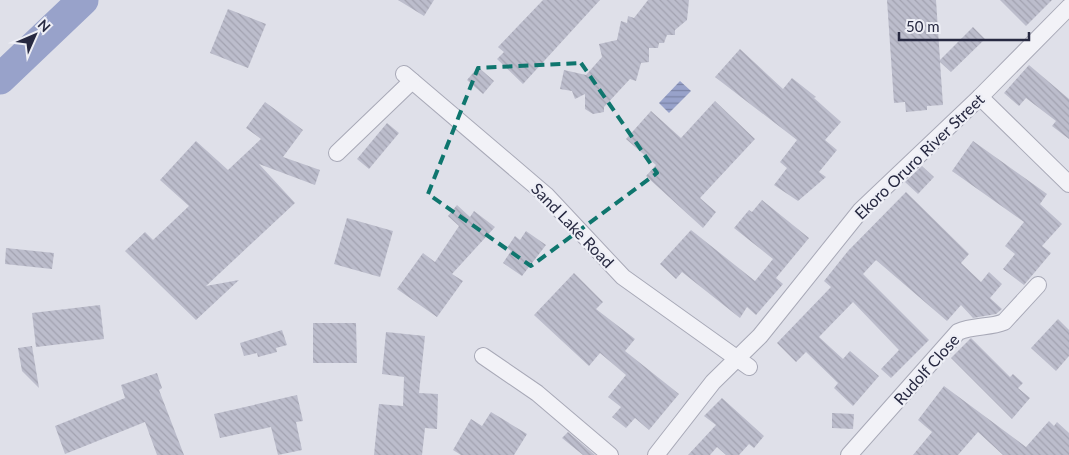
<svg xmlns="http://www.w3.org/2000/svg" width="1069" height="455" font-family="Lato,sans-serif">
  <style>
    .water { fill: url(#water-rules) }
    .lines { fill: none; stroke-linecap: round; stroke-linejoin: round }
    .river { stroke: #98a2ca; stroke-width: 31 }
    .building { fill: url(#building-back-hatch) }
    .minor-casing { stroke: #a8a9b7; stroke-width: 18 }
    .minor { stroke: #f2f2f7; stroke-width: 16 }
    .marked { fill: none; stroke: #0f766e; stroke-width: 4; stroke-dasharray: 10 6; stroke-linejoin: round }
    .labels { text-anchor: middle; dominant-baseline: central; stroke-width: 4.5; stroke-linejoin: round; paint-order: stroke }
    .street-label { font-size: 16px; fill: #272941; stroke: #eeeff6 }
  </style>
  <defs>
    <pattern id="water-rules" width="6" height="5" patternUnits="userSpaceOnUse" patternTransform="scale(1.25)"><rect width="6" height="5" fill="#98a2ca"/><path d="M0 2.5h6" fill="none" stroke="#7c84a6"/></pattern>
    <pattern id="building-back-hatch" width="6" height="6" patternUnits="userSpaceOnUse" patternTransform="scale(1.25)"><rect width="6" height="6" fill="#bcbdcc"/><path d="M-1 5l2 2M0 0l6 6M5-1l2 2" fill="none" stroke="#a2a2b0"/></pattern>
  </defs>
  <rect width="100%" height="100%" fill="#dfe0e9"/>
  <polygon class="water" points="680,81 691,91 669,113 659,103"/>
  <g class="lines">
    <polyline class="river" points="0,79 83,0"/>
  </g>
  <g class="building">
    <polygon points="398,0 434,0 424,16"/>
    <polygon points="543,0 600,0 523,84 497,59 504,52 498,47"/>
    <polygon points="648,0 689,0 687,20 675,30 675,35 667,35 664,43 659,43 658,48 649,48 649,62 641,63 636,81 630,79 604,107 604,112 593,114 585,109 585,94 575,99 572,91 560,89 564,70 586,75 602,57 599,44 617,40 621,21 627,23 628,16 634,18"/>
    <polygon points="887,0 936,0 940,60 973,27 985,39 951,72 940,62 943,105 927,106 927,110 906,112 905,102 894,103"/>
    <polygon points="1000,0 1052,0 1026,26"/>
    <polygon points="228,9 266,24 248,68 210,53"/>
    <polygon points="740,49 783,89 792,78 816,97 814,98 841,122 825,140 837,150 819,172 826,177 798,201 774,185 787,168 780,162 797,140 715,77"/>
    <polygon points="1029,65 1069,99 1069,139 1052,126 1056,121 1026,98 1019,106 1004,93"/>
    <polygon points="478,67 494,81 483,94 467,80"/>
    <polygon points="715,101 755,139 700,198 716,212 703,228 646,176 656,165 626,139 651,111 681,138"/>
    <polygon points="265,102 303,130 283,157 320,170 315,185 259,164 295,203 206,286 239,280 196,320 125,251 145,232 153,240 189,206 160,180 196,141 228,170 261,139 246,128"/>
    <polygon points="387,123 399,133 369,169 357,159"/>
    <polygon points="973,141 1047,194 1040,204 1062,224 1042,246 1051,253 1024,285 1003,269 1015,254 1005,246 1024,222 952,171"/>
    <polygon points="922,166 934,177 918,194 905,182"/>
    <polygon points="906,192 969,254 961,263 981,282 989,272 1002,284 990,298 1002,309 996,314 973,318 961,305 947,321 876,260 863,274 929,340 891,378 881,369 899,350 853,302 819,337 843,359 850,351 879,376 853,406 834,388 838,383 806,352 796,362 777,343 831,287 824,281 848,251"/>
    <polygon points="762,200 809,238 776,278 783,284 756,315 747,307 740,318 682,272 676,279 660,264 691,230 755,281 773,259 734,228 749,210 752,212"/>
    <polygon points="457,205 470,217 474,211 495,227 452,274 463,281 437,317 397,289 423,253 435,262 459,226 448,216"/>
    <polygon points="347,218 393,231 380,277 334,264"/>
    <polygon points="526,231 546,245 522,276 503,263 511,251 507,248 515,236 520,240"/>
    <polygon points="6,248 54,253 52,269 5,264"/>
    <polygon points="574,273 603,302 596,309 635,339 625,351 679,394 649,430 635,418 626,428 612,417 621,407 608,397 626,375 600,353 589,366 534,315"/>
    <polygon points="100,305 104,339 36,347 32,313"/>
    <polygon points="1058,319 1069,330 1069,356 1056,371 1031,348"/>
    <polygon points="313,323 356,323 357,363 313,363"/>
    <polygon points="282,330 287,345 276,348 277,352 258,357 257,353 244,356 240,343"/>
    <polygon points="386,332 425,336 419,393 438,394 437,429 425,428 422,455 374,455 379,404 403,406 404,377 382,374"/>
    <polygon points="971,338 1010,377 1013,374 1023,383 1018,388 1030,398 1012,419 951,358"/>
    <polygon points="32,346 39,388 22,371 18,348"/>
    <polygon points="157,373 162,388 159,390 184,455 157,455 145,422 65,454 55,426 125,398 121,385"/>
    <polygon points="944,386 1026,447 1049,421 1054,426 1057,422 1069,433 1069,455 1003,455 978,432 958,455 913,455 932,432 918,420"/>
    <polygon points="297,395 303,421 296,422 302,450 278,455 271,427 220,438 214,414"/>
    <polygon points="722,398 764,436 754,448 749,444 739,455 726,455 717,447 710,455 688,455 716,425 704,416"/>
    <polygon points="491,412 527,434 514,455 461,455 453,450 471,419 482,426"/>
    <polygon points="832,413 854,414 853,429 832,428"/>
    <polygon points="568,432 595,455 583,455 562,438"/>
  </g>
  <g class="lines">
    <g class="minor-casing">
      <g id="minor">
        <polyline points="404,74 546,195 623,277 749,367"/>
        <polyline points="980,97 1069,184"/>
        <polyline points="337,153 412,81"/>
        <polyline points="483,356 537,393 610,455"/>
        <polyline points="656,455 713,382 760,336 861,210 980,97 1069,7"/>
        <path d="M849 455 958 332C973 325 990 328 1004 322L1038 285"/>
      </g>
    </g>
    <use href="#minor" class="minor"/>
  </g>
  <path class="marked" d="M581 63 657 173 531 266 428 194 478 68Z"/>
  <g class="labels">
    <g class="street-label">
      <text transform="translate(919 156) rotate(-44)">Ekoro Oruro River Street</text>
      <text transform="translate(573 225) rotate(46)">Sand Lake Road</text>
      <text transform="translate(926 369) rotate(-48)">Rudolf Close</text>
    </g>
  </g>
  <g transform="translate(35 35) rotate(45)" stroke="#eeeff6" stroke-width="4" paint-order="stroke">
  <path d="M0-4L9 19L0 12L-9 19Z" fill="#272941"/>
  <text y="-8" font-size="14" font-weight="bold" text-anchor="middle" fill="#272941">N</text>
  </g>
  <path d="M899 32v8h130v-8" fill="none" stroke="#272941" stroke-width="2.5"/>
  <text x="906" y="32" font-size="15" fill="#272941" stroke="#eeeff6" stroke-width="4" paint-order="stroke">50 m</text>
</svg>
